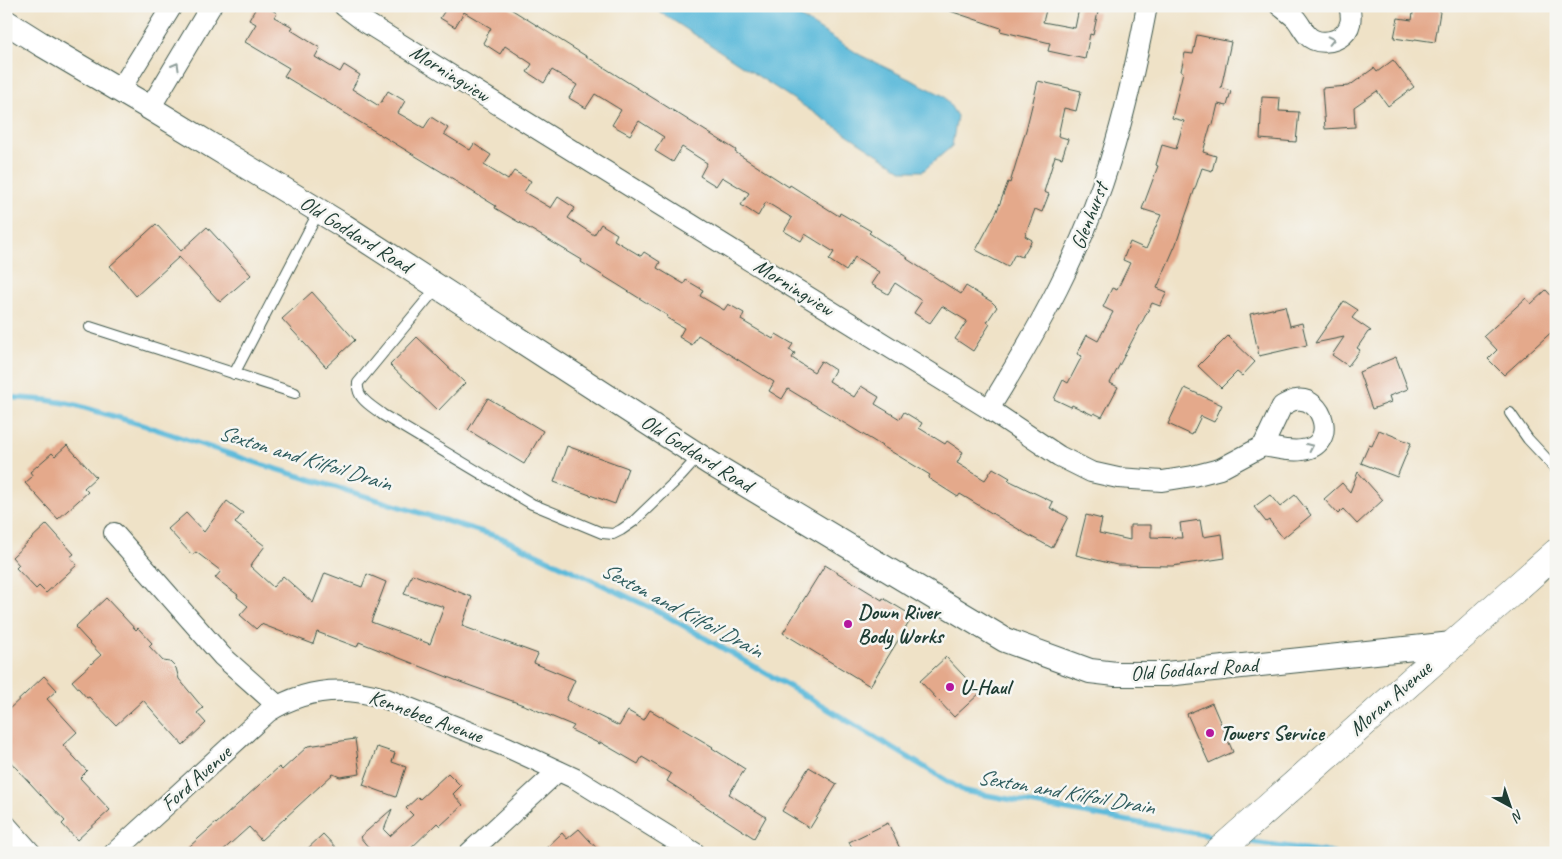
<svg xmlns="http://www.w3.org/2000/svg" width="1562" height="859" font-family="Caveat,sans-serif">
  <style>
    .water { fill: #5cbada; stroke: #3e7c87 }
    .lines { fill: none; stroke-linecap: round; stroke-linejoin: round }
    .stream { stroke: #5cbada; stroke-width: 5.5 }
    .building { fill: #e4a98b }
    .service-casing { stroke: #3e564a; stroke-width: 12 }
    .minor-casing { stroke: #3e564a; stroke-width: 22 }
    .tertiary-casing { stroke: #3e564a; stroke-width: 26 }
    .secondary-casing { stroke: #3e564a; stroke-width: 29 }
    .service { stroke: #fff; stroke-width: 10 }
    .minor { stroke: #fff; stroke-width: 20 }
    .tertiary { stroke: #fff; stroke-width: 24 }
    .secondary { stroke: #fff; stroke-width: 28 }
    .oneway { stroke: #8f9e9a }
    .poi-dot { fill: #b5179e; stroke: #f6f6f2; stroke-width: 2 }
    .labels { text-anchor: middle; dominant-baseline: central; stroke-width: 5; stroke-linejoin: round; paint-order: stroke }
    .street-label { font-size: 21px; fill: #1f3d34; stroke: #f6f6f2 }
    .poi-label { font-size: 21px; font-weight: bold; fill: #1f3d34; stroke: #f6f6f2; text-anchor: start }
    .water-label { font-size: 22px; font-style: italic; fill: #2e5c5e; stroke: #f6f6f2 }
  </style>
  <rect width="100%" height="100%" fill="#f6f6f2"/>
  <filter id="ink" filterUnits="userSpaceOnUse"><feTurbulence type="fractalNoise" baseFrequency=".02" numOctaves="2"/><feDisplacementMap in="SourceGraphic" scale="10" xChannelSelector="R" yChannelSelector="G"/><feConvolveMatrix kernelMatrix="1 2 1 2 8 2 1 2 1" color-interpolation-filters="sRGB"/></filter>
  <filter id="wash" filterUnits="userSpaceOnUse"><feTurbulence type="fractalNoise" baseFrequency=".0096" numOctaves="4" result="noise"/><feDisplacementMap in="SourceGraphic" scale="20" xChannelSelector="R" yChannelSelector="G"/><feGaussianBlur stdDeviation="1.12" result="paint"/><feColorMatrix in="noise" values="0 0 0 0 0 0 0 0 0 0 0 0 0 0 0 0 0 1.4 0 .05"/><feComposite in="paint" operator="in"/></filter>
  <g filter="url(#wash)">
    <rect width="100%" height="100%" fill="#efe2c7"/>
    <polygon class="water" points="651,6 783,6 860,55 944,96 957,116 952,146 923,171 903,171"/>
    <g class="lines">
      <g class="stream">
        <polyline points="6,397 46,400 72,404 140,424 263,465 502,538 658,611 818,703 964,791 1222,838"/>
        <polyline points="1244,841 1333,853"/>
      </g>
    </g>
    <g id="blocks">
      <g class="building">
        <polygon points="257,6 265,6 277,13 274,17 293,27 291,30 320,48 315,57 340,72 344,65 360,75 352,89 379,106 388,91 405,101 398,113 424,128 431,117 448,128 444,134 470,150 474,144 491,155 484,165 508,180 514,171 531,181 524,192 551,208 558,197 575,208 568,218 594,235 601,224 617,234 614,240 641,256 644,252 660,262 657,268 684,284 686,280 703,290 700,296 724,310 728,304 744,313 741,320 773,339 776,334 793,344 789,350 795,353 792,358 814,372 821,361 835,370 829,381 854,397 861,386 879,397 875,404 900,419 904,412 922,423 919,428 945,444 947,441 963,452 957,463 985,480 993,468 1010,478 1008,480 1053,502 1050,508 1068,517 1052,548 1028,535 960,494 958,497 928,478 930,475 788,389 782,399 769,391 774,382 698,335 692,345 679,337 684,328 667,318 668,316 581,262 582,260 495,208 496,206 455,181 455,180 284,76 289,68 245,42 256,24 249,20"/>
        <polygon points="448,6 506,6 736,150 735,152 789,187 790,185 839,216 840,213 871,231 869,233 908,258 907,259 961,294 966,286 992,302 997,307 987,322 990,324 973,351 955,339 967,321 942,306 930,323 914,313 922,301 895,283 888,294 871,284 879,272 855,257 846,271 829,260 834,252 805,234 801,241 784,231 792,218 766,202 758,216 741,205 749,193 722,177 716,186 700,176 707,163 682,147 673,162 655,151 664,137 639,121 630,135 612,125 621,110 595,94 586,108 569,98 577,85 552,70 544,83 527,72 532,64 505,46 500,54 483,43 491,28 464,12 455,27 440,18"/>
        <polygon points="944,6 1047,6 1043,22 1075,28 1079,8 1098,12 1093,35 1090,34 1085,59 1048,51 1050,43 1000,31 1001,28 944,9"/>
        <polygon points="1414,6 1441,6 1435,42 1415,39 1414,41 1394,38 1398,18 1412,20"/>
        <polygon points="1197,35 1231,42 1221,88 1231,91 1227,106 1218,104 1213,125 1211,124 1203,152 1216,156 1212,171 1202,168 1176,244 1157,288 1167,292 1160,306 1152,303 1110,383 1118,387 1102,417 1094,413 1093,415 1072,405 1071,407 1054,399 1063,380 1068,383 1082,356 1077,354 1087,335 1098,341 1113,312 1103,307 1112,288 1117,290 1130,263 1123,260 1130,242 1146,249 1161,215 1142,209 1158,166 1156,165 1162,145 1176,149 1184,121 1172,118 1183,72 1181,71 1185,53 1193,54"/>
        <polygon points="1393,60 1414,87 1388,106 1377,91 1354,107 1355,127 1325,129 1322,88 1349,86 1374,68 1377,72"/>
        <polygon points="1038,81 1081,91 1076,111 1064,108 1058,136 1068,139 1062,158 1055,156 1044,192 1049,194 1042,212 1035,209 1025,236 1032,240 1022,257 1015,254 1008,267 976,250 997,211 1008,182 1010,183 1026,130"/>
        <polygon points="1262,97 1280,98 1279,111 1299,112 1296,142 1260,139"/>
        <polygon points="156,224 181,251 207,227 251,275 220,302 179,257 136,296 110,266"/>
        <polygon points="1546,290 1556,301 1556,328 1504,375 1488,359 1497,350 1484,336 1526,298 1531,304"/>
        <polygon points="312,292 355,340 326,367 282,319"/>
        <polygon points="1344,301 1358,310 1352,318 1371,331 1368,332 1357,348 1360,350 1348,366 1332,355 1344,337 1315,343"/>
        <polygon points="1285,306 1290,326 1302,323 1307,345 1259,356 1250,314"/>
        <polygon points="1228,336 1255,362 1242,376 1237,372 1221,388 1198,366"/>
        <polygon points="417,337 465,383 438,411 390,365"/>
        <polygon points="1396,357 1408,389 1389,396 1391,402 1372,409 1359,372"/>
        <polygon points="1185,388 1222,405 1214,422 1201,416 1192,435 1168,424"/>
        <polygon points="488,398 543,431 524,464 468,430"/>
        <polygon points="1379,430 1411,443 1397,477 1361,463 1369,445 1372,446"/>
        <polygon points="67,445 96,477 84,488 88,492 58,519 25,483 33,476 30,472 52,453 55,456"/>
        <polygon points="567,446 628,468 615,504 554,482"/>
        <polygon points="1358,472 1383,500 1357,524 1343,509 1338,514 1324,499 1342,483 1350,492"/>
        <polygon points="1270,495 1280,507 1295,495 1311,515 1283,538 1269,520 1266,522 1254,507"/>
        <polygon points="227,501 243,513 235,523 265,546 250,566 273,587 283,576 313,603 325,573 362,587 367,574 386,582 371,622 430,644 444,607 404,594 412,574 472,597 462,626 538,654 534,663 575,680 566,700 619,726 628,711 644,720 650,710 713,747 712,748 745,769 729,794 766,817 754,838 667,781 671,774 642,757 638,764 600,742 600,744 571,730 574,726 529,707 460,682 359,642 357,647 317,632 313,644 261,624 256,629 240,615 248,606 237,597 238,595 215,578 221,571 196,552 192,555 168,529 186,513 204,532"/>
        <polygon points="1086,515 1102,519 1099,533 1130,540 1130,525 1151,525 1151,537 1182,538 1180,523 1200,520 1203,537 1222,534 1225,558 1172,566 1117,565 1076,555"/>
        <polygon points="47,524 74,554 70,557 77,565 46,593 39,586 36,589 16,568 19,565 12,557"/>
        <polygon points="825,565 882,600 883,598 913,616 870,686 783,633"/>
        <polygon points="106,598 136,630 138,628 152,643 149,646 163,661 170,662 176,668 179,679 203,708 197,713 206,723 183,745 143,700 116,725 89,697 87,698 72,681 101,655 75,627"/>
        <polygon points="946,657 980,693 954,717 920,681"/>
        <polygon points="44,676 57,690 47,699 77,732 63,745 87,771 80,778 110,810 77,840 62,824 65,821 6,757 6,712"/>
        <polygon points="1212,703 1233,752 1209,763 1187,714"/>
        <polygon points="355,739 360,774 340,777 333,774 261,840 249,827 220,853 182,853 216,823 216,824 279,767 282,770 308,746"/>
        <polygon points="377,747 395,753 392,762 406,767 396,797 363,785"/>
        <polygon points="809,767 837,784 810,828 782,811"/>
        <polygon points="448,773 461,786 453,794 463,805 440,826 437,823 406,853 373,853 360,837 392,809 384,830 390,836 413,815 406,808 418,797 420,799"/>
        <polygon points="888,823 902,853 854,853 849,842"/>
        <polygon points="579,829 601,853 541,853 562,833 567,839"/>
        <polygon points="323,834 341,853 303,853"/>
      </g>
    </g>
  </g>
  <g filter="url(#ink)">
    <use href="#blocks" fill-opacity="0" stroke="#3e564a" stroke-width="1"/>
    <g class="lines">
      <g class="service-casing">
        <g id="service">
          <path d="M438 286 358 383C356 399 372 406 383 415L532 504 602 533 613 534 621 530 634 521 681 476 699 456"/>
          <polyline points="90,327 295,393"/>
          <polyline points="234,374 319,211"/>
          <polyline points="1510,413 1528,439 1556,469"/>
        </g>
      </g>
      <g class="minor-casing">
        <g id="minor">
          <path d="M344 6 365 22 989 409 1059 456 1091 472 1118 478 1162 481 1193 476 1220 469 1263 446 1282 406C1286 404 1292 400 1296 400 1323 395 1339 446 1302 450 1289 452 1276 448 1263 446"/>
          <path d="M1280 6C1285 10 1291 14 1296 19 1300 24 1303 30 1307 35 1316 45 1334 43 1343 35 1352 27 1352 17 1349 6"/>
          <polyline points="120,90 172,6"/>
          <polyline points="150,108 211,6"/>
          <path d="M989 409C1038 330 1083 249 1110 161 1126 110 1137 59 1147 6"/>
          <polyline points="114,533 222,656 278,706"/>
          <polyline points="6,825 31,853"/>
          <path d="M114 853 268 712C304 689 343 685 384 698L507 747 576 779 695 853"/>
          <polyline points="469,853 558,771"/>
        </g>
      </g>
      <g class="tertiary-casing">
        <polyline id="tertiary" points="6,22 41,44 150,108 344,226 710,463 1005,640 1090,671 1116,674 1166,674 1452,644"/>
      </g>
      <g class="secondary-casing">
        <polyline id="secondary" points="1217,853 1556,553"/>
      </g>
      <use href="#service" class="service"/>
      <use href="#minor" class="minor"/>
      <use href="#tertiary" class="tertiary"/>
      <use href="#secondary" class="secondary"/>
    </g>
    <defs><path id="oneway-chevron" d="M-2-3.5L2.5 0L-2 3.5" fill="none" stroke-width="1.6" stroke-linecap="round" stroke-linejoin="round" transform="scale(1.25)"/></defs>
    <g class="oneway">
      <use href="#oneway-chevron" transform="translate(1331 40) rotate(-13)"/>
      <use href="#oneway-chevron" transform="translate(176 66) rotate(-60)"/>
      <use href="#oneway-chevron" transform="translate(1310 447) rotate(-25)"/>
    </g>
  </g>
  <g class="poi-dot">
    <circle cx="848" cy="624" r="5"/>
    <circle cx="950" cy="687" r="5"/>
    <circle cx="1210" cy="733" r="5"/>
  </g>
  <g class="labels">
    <g class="street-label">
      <text transform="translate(450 73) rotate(32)">Morningview</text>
      <text transform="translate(1089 216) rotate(-69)">Glenhurst</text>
      <text transform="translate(356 234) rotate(32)">Old Goddard Road</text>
      <text transform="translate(794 287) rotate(32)">Morningview</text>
      <text transform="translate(697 453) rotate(32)">Old Goddard Road</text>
      <text transform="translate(1194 669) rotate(-4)">Old Goddard Road</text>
      <text transform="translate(1390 698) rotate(-41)">Moran Avenue</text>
      <text transform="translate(426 716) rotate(20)">Kennebec Avenue</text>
      <text transform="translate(196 778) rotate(-42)">Ford Avenue</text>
    </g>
    <g class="poi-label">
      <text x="858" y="612">Down River<tspan x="858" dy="24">Body Works</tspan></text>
      <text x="960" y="687">U-Haul</text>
      <text x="1220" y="733">Towers Service</text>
    </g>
    <g class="water-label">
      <text transform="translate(305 458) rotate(17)">Sexton and Kilfoil Drain</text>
      <text transform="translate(682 610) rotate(28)">Sexton and Kilfoil Drain</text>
      <text transform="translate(1066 792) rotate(10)">Sexton and Kilfoil Drain</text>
    </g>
  </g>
  <rect width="1562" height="859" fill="none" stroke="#f6f6f2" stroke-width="25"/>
  <g transform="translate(1510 806) rotate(140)" stroke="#f6f6f2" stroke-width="4" paint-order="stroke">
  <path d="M0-4L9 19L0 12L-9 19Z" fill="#1f3d34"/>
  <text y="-8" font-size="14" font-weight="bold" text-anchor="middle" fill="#1f3d34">N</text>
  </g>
</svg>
